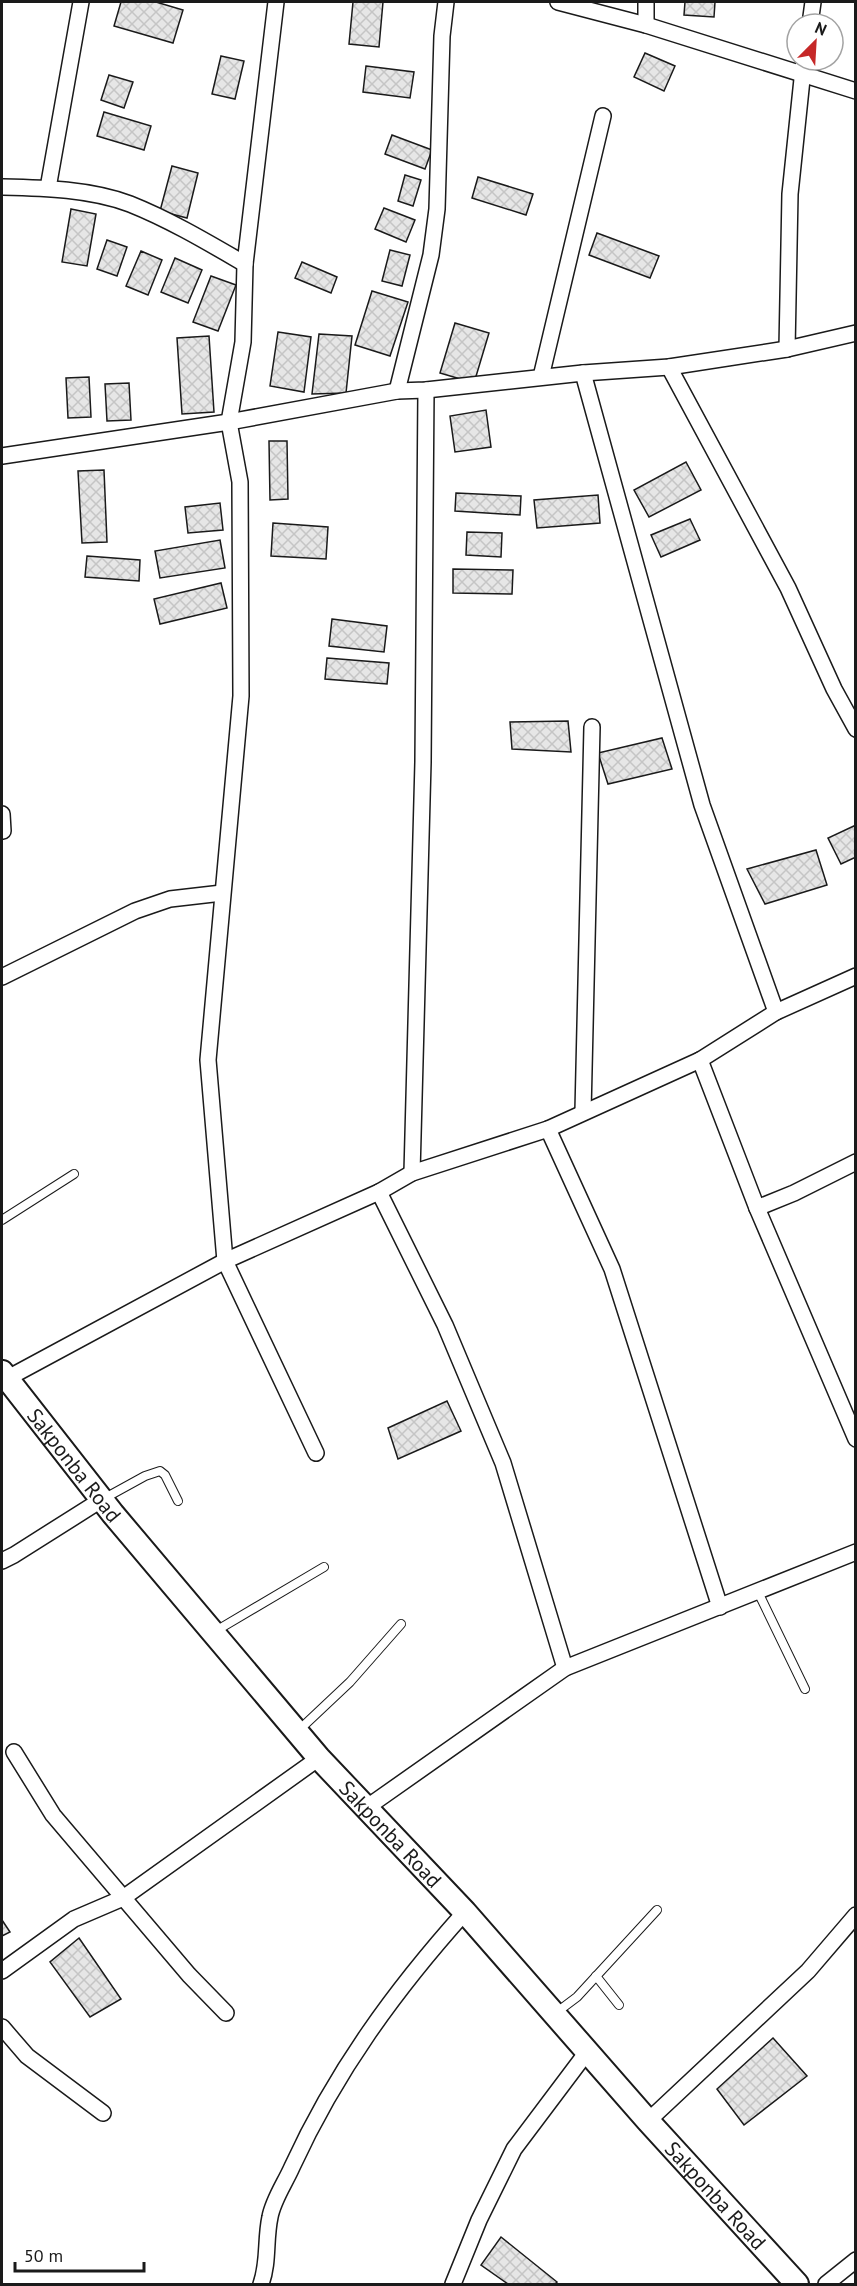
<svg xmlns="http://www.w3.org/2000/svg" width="857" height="2286" font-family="'PT Sans',sans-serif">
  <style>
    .building { fill: url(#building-cross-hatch); stroke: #1a1a1a; stroke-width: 1.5 }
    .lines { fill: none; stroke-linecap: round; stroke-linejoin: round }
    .lane-casing { stroke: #1a1a1a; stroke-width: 10 }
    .street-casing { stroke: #1a1a1a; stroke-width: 18 }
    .secondary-casing { stroke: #1a1a1a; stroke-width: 26 }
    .lane { stroke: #fff; stroke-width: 8 }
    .street { stroke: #fff; stroke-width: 15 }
    .secondary { stroke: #fff; stroke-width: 22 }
    .labels { text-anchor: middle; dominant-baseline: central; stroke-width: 4.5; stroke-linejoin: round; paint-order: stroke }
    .street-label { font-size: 21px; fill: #1a1a1a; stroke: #fff }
  </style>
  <defs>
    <pattern id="building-cross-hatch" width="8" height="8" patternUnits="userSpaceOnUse" patternTransform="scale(1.5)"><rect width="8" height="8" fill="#e6e6e6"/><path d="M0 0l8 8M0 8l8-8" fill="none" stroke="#c5c5c5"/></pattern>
  </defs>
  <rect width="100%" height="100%" fill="#fff"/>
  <g class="building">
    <polygon points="121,2 156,2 183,10 173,43 114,26"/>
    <polygon points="353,2 383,2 379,47 349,44"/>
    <polygon points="685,2 715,2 714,17 684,15"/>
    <polygon points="645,53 675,66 664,91 634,77"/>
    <polygon points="221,56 244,61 235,99 212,94"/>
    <polygon points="366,66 414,72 410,98 363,92"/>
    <polygon points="109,75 133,82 124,108 101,100"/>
    <polygon points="104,112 151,126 144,150 97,136"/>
    <polygon points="392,135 432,150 425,169 385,154"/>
    <polygon points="172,166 198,173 187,218 160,211"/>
    <polygon points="405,175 421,180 413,206 398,201"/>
    <polygon points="478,177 533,194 526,215 472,198"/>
    <polygon points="384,208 415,220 406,242 375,229"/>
    <polygon points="71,209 96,214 87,266 62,262"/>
    <polygon points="597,233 659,256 650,278 589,255"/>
    <polygon points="107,240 127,247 117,276 97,269"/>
    <polygon points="390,250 410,255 402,286 382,281"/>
    <polygon points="141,251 162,260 148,295 126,286"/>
    <polygon points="175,258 202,270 188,303 161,292"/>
    <polygon points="302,262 337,277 331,293 295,278"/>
    <polygon points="211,276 236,285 218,331 193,322"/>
    <polygon points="372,291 408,302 390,356 355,345"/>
    <polygon points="455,323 489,333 474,383 440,373"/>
    <polygon points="278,332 311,337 304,392 270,386"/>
    <polygon points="319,334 352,336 346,393 312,394"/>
    <polygon points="209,336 214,412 182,414 177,338"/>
    <polygon points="89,377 91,417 68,418 66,378"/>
    <polygon points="129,383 131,420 107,421 105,384"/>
    <polygon points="486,410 491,447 455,452 450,416"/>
    <polygon points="269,441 287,441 288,499 270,500"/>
    <polygon points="686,462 701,490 649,517 634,490"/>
    <polygon points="104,470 107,542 82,543 78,471"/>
    <polygon points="456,493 521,496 520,515 455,511"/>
    <polygon points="598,495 600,523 537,528 534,500"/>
    <polygon points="220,503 223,530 188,533 185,507"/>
    <polygon points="690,519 700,540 661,557 651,535"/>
    <polygon points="273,523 328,527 326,559 271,556"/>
    <polygon points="467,532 502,533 501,557 466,555"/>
    <polygon points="220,540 225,568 160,578 155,551"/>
    <polygon points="87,556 140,560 139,581 85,577"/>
    <polygon points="453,569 513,570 512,594 453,593"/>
    <polygon points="221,583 227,608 160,624 154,599"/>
    <polygon points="332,619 387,626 384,652 329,646"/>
    <polygon points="327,658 389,663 387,684 325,679"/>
    <polygon points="568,721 571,752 512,749 510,722"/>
    <polygon points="662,738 672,769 608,784 598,753"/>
    <polygon points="856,825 856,857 841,864 828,838"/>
    <polygon points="816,850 827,885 765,904 747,869"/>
    <polygon points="447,1401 461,1431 398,1459 388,1428"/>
    <polygon points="2,1920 10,1932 2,1936"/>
    <polygon points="79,1938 121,1999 90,2017 50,1962"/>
    <polygon points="773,2038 807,2076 744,2125 717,2089"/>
    <polygon points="501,2237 557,2282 555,2284 508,2284 481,2265"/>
  </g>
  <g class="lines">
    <g class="lane-casing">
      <g id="lane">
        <polyline points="2,1220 74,1174"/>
        <polyline points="105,1498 145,1476 160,1471 165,1475 178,1501"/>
        <polyline points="758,1592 805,1689"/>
        <polyline points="214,1632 324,1567"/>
        <polyline points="298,1731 350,1682 401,1624"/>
        <polyline points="596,1976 619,2005"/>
        <polyline points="557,2012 577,1997 657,1910"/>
      </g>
    </g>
    <g class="street-casing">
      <g id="street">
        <polyline points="276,2 245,264 243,342 229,422 240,482 241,696 208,1060 225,1261 316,1453"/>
        <polyline points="558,2 646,25 856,91"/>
        <polyline points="810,24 813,2"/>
        <polyline points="646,25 646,2"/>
        <path d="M2 187C44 188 90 189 130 204 170 220 207 242 245 264"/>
        <polyline points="48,188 81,2"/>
        <polyline points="787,349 790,194 804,60"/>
        <polyline points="669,367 788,588 834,689 856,729"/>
        <polyline points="583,373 702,805 776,1012"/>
        <polyline points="541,377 603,116"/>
        <polyline points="397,391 431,255 437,209 442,36 446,2"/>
        <polyline points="2,456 229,422 397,391 426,390 583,373 669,367 787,349 856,333"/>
        <polyline points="2,814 3,831"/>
        <polyline points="2,977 135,911 170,899 222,893"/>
        <polyline points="700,1060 757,1208 856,1439"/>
        <polyline points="583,1112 592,727"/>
        <polyline points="548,1129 612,1269 720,1607"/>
        <polyline points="412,1173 423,762 426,390"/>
        <polyline points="379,1192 445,1325 503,1463 565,1668"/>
        <polyline points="757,1208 794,1193 856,1162"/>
        <polyline points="6,1379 225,1261 379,1192 412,1173 548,1129 700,1060 776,1012 856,976"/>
        <polyline points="2,1561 14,1555 101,1500"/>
        <polyline points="14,1752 53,1815 189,1975 226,2013"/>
        <polyline points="366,1808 565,1668 856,1552"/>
        <polyline points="2,1971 74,1919 123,1898 319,1758"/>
        <polyline points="2,2027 27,2056 103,2113"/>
        <polyline points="648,2121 808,1971 856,1915"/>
        <path d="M261 2284C269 2262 265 2240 270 2217 273 2200 285 2183 292 2167 336 2071 395 1990 465 1912"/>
        <polyline points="453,2284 479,2220 514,2149 587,2052"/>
        <polyline points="826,2284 856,2260"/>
      </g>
    </g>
    <g class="secondary-casing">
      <g id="secondary">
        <path id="s1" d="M2 1372 113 1514 319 1758 465 1912 648 2121 797 2284"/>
      </g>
    </g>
    <use href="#lane" class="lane"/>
    <use href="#street" class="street"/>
    <use href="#secondary" class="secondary"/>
  </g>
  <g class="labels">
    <g class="street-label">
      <text stroke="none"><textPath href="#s1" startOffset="118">Sakponba Road</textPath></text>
      <text stroke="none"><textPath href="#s1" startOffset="604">Sakponba Road</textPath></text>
      <text stroke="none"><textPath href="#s1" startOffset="1090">Sakponba Road</textPath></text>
    </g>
  </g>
  <rect width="857" height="2286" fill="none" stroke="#1a1a1a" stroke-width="6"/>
  <g transform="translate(815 42) rotate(24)"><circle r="28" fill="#ffffff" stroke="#a3a3a3" stroke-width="1.5"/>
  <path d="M0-4.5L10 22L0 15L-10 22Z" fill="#c62828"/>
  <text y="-9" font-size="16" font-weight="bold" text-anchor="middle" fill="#1a1a1a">N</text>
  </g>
  <path d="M15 2262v9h129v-9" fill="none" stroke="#1a1a1a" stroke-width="3"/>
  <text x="24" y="2262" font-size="18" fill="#1a1a1a" stroke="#ffffff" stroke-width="4.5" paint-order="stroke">50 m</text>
</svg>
